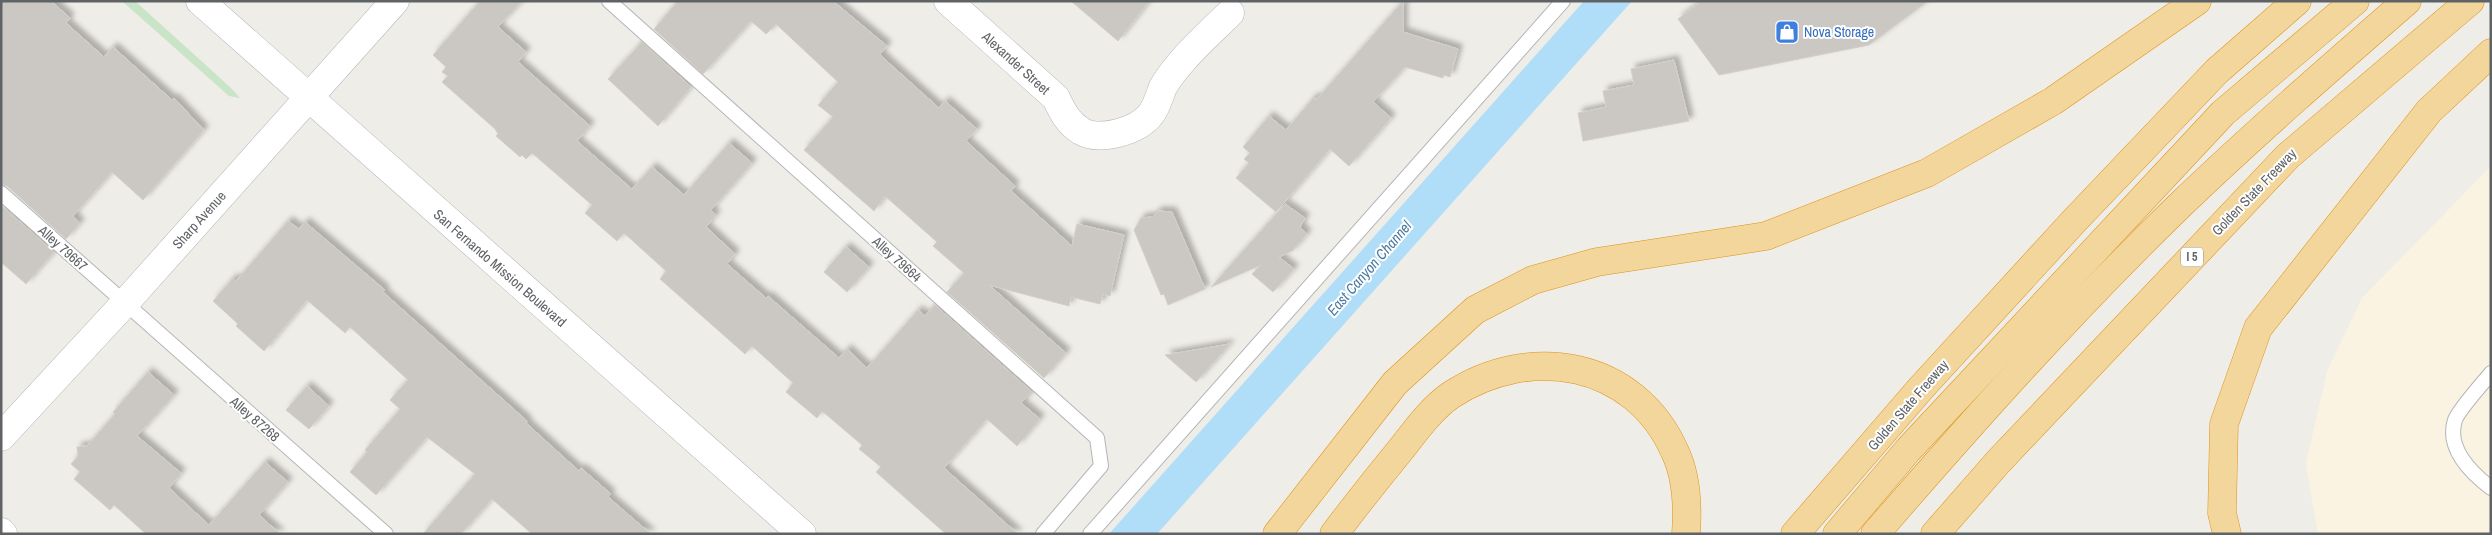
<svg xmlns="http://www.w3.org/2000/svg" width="2492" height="535" font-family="'Archivo Narrow',sans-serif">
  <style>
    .commercial { fill: #fbf3e1 }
    .green { fill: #c9e4c7 }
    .water { fill: #b0ddf7 }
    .building { fill: #cbc8c4; stroke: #d4cfc6; filter: url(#shadow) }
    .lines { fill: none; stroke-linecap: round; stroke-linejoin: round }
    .service-casing { stroke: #b3b5b8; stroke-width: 16 }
    .minor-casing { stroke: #b3b5b8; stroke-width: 29 }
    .secondary-casing { stroke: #b2b5b8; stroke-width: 29 }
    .motorway-casing { stroke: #df9218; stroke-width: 29 }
    .service { stroke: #fff; stroke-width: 14 }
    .minor { stroke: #fff; stroke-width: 28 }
    .secondary { stroke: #fff; stroke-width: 28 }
    .motorway { stroke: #f3d69b; stroke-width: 28 }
    .labels { text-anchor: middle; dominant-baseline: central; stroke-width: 4; stroke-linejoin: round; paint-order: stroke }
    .shield { fill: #fff; stroke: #8f9294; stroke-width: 1 }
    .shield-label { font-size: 12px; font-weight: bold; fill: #5f6366 }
    .shop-label { font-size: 14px; fill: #366cbe; stroke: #fff; text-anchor: start }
    .street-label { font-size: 14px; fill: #5f6366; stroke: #fff }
    .water-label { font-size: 15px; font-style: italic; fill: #4a7aa0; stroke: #fff }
  </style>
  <defs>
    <filter id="shadow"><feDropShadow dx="4.5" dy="-4.5" stdDeviation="2.5" flood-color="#0004"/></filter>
  </defs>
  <rect width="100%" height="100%" fill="#efede8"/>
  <polygon class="commercial" points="2491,166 2491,534 2318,534 2306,464 2327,371 2362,298"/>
  <polygon class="green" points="122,1 135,1 230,87 240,98 229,96"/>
  <polygon class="water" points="1584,1 1632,1 1157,534 1109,534"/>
  <g class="building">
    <polygon points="1,1 51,1 70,18 66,23 104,57 113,47 172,100 174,98 204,130 143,200 112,172 73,216 80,223 66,239 7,186 1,184"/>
    <polygon points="480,1 522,1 498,27 526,52 518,62 590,126 577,141 632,189 652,167 684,195 729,143 752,163 711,210 716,215 706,227 735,254 727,264 766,298 768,296 839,358 847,349 867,368 918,310 925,316 935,305 1032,392 1021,403 1040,419 1017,446 987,419 944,468 1018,534 946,534 876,472 881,467 859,449 862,445 822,411 817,418 786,392 793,383 752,346 745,354 660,279 666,271 624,233 617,241 585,213 592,205 532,153 526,159 522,155 520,157 496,136 498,134 495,129 442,82 448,76 442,72 446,67 433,55"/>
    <polygon points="678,1 833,1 887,46 880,54 890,64 939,108 945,101 977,129 966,141 1015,186 1011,191 1072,246 1077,224 1124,235 1110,296 1103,294 1100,304 1071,297 1069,306 989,285 1066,353 1044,378 947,292 964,273 933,246 937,242 885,196 874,211 804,150 833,117 818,105 838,82 776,24 766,34 751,21 703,74 654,29"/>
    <polygon points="1071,1 1149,1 1118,41"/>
    <polygon points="1403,1 1403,32 1458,49 1450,77 1444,75 1443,78 1405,67 1373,102 1391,118 1349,166 1330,149 1276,212 1236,178 1249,163 1244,159 1250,153 1243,147 1269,116 1286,130 1314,97 1316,100"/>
    <polygon points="1702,1 1928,1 1869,45 1719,75 1678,19"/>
    <polygon points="642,42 691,87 658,126 608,79"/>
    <polygon points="1674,60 1689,121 1583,141 1578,113 1606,107 1603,91 1634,85 1631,69"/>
    <polygon points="1285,204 1305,218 1300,227 1307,234 1292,251 1279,257 1294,269 1273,292 1252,274 1261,265 1211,287"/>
    <polygon points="1,205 54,252 26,284 2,263"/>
    <polygon points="1158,211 1172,212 1205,289 1168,305 1164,294 1161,295 1134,230 1141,218 1152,217"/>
    <polygon points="288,221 299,229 305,222 385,290 383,292 527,421 526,423 579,471 581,468 611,494 608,497 651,534 532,534 492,499 461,534 423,534 475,474 427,437 376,495 350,472 367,452 365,450 400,409 390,400 408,380 350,327 345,333 307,300 264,351 236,326 238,324 213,301 233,278 236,281"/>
    <polygon points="846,247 869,267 847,292 824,272"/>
    <polygon points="1230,344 1196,382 1165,355"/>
    <polygon points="148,372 174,395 137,436 181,473 169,488 209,525 265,462 288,482 259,515 280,534 146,534 114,505 110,510 74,479 80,472 71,464 78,456 77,447 87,446 115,414 113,412"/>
    <polygon points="307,386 329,406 309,429 286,410"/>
  </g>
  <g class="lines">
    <g class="service-casing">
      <g id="service">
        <polyline points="609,1 1097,438 1101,466 1043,534"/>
        <polyline points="1,193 386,534"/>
        <path d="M2491 373C2483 383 2459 409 2455 420 2446 448 2470 472 2491 488"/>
        <polyline points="1090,534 1563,1"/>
      </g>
    </g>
    <g class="minor-casing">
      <g id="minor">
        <path d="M948 1 1056 98C1062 111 1068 123 1081 131 1100 142 1138 131 1151 114 1157 106 1159 97 1163 87 1168 78 1177 67 1184 59 1198 43 1215 28 1230 13"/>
        <polyline points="1,437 125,303 395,1"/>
        <polyline points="1,532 3,534"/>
      </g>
    </g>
    <g class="secondary-casing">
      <polyline id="secondary" points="200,1 802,534"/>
    </g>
    <g class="motorway-casing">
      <g id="motorway">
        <polyline points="1277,534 1395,383 1475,310 1533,280 1597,262 1766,236 1927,173 2053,101 2197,1"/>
        <path d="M1334 534C1356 505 1379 476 1402 448 1416 430 1432 408 1451 395 1530 343 1635 361 1675 452 1687 477 1688 506 1686 534"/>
        <polyline points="1795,534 1921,388 2075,220 2217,71 2297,1"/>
        <polyline points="1837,534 1908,450 2223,113 2355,1"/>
        <path d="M1875 534C1973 421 2072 310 2179 206 2253 135 2330 68 2407 1"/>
        <polyline points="1935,534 1998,462 2288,156 2470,1"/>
        <polyline points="2227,534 2222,513 2224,424 2258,328 2429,111 2491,53"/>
      </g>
    </g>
    <use href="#service" class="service"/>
    <use href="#minor" class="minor"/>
    <use href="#secondary" class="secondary"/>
    <use href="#motorway" class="motorway"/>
  </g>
  <defs>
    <g id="shop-square" transform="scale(1.25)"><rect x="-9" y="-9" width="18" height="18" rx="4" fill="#3f7fe0" stroke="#fff"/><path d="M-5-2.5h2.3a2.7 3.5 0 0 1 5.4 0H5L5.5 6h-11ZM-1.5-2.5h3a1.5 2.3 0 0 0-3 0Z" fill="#fff"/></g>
  </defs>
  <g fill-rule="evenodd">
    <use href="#shop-square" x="1787" y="32"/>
  </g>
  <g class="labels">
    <rect class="shield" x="2181" y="247.5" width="22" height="19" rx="4"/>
    <g class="shield-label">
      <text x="2192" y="257">I 5</text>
    </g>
    <g class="shop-label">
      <text x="1804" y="32">Nova Storage</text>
    </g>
    <g class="street-label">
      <text transform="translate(1016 63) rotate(42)">Alexander Street</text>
      <text transform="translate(2254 192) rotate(-46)">Golden State Freeway</text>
      <text transform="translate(199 220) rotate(-48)">Sharp Avenue</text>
      <text transform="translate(63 248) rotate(42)">Alley 79667</text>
      <text transform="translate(897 259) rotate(42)">Alley 79664</text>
      <text transform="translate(500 268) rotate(41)">San Fernando Mission Boulevard</text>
      <text transform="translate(1908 405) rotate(-49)">Golden State Freeway</text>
      <text transform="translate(255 419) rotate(41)">Alley 87268</text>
    </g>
    <g class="water-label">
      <text transform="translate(1369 268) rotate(-49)">East Canyon Channel</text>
    </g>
  </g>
  <rect width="2492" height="535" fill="none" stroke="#5f6366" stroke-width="5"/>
</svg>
